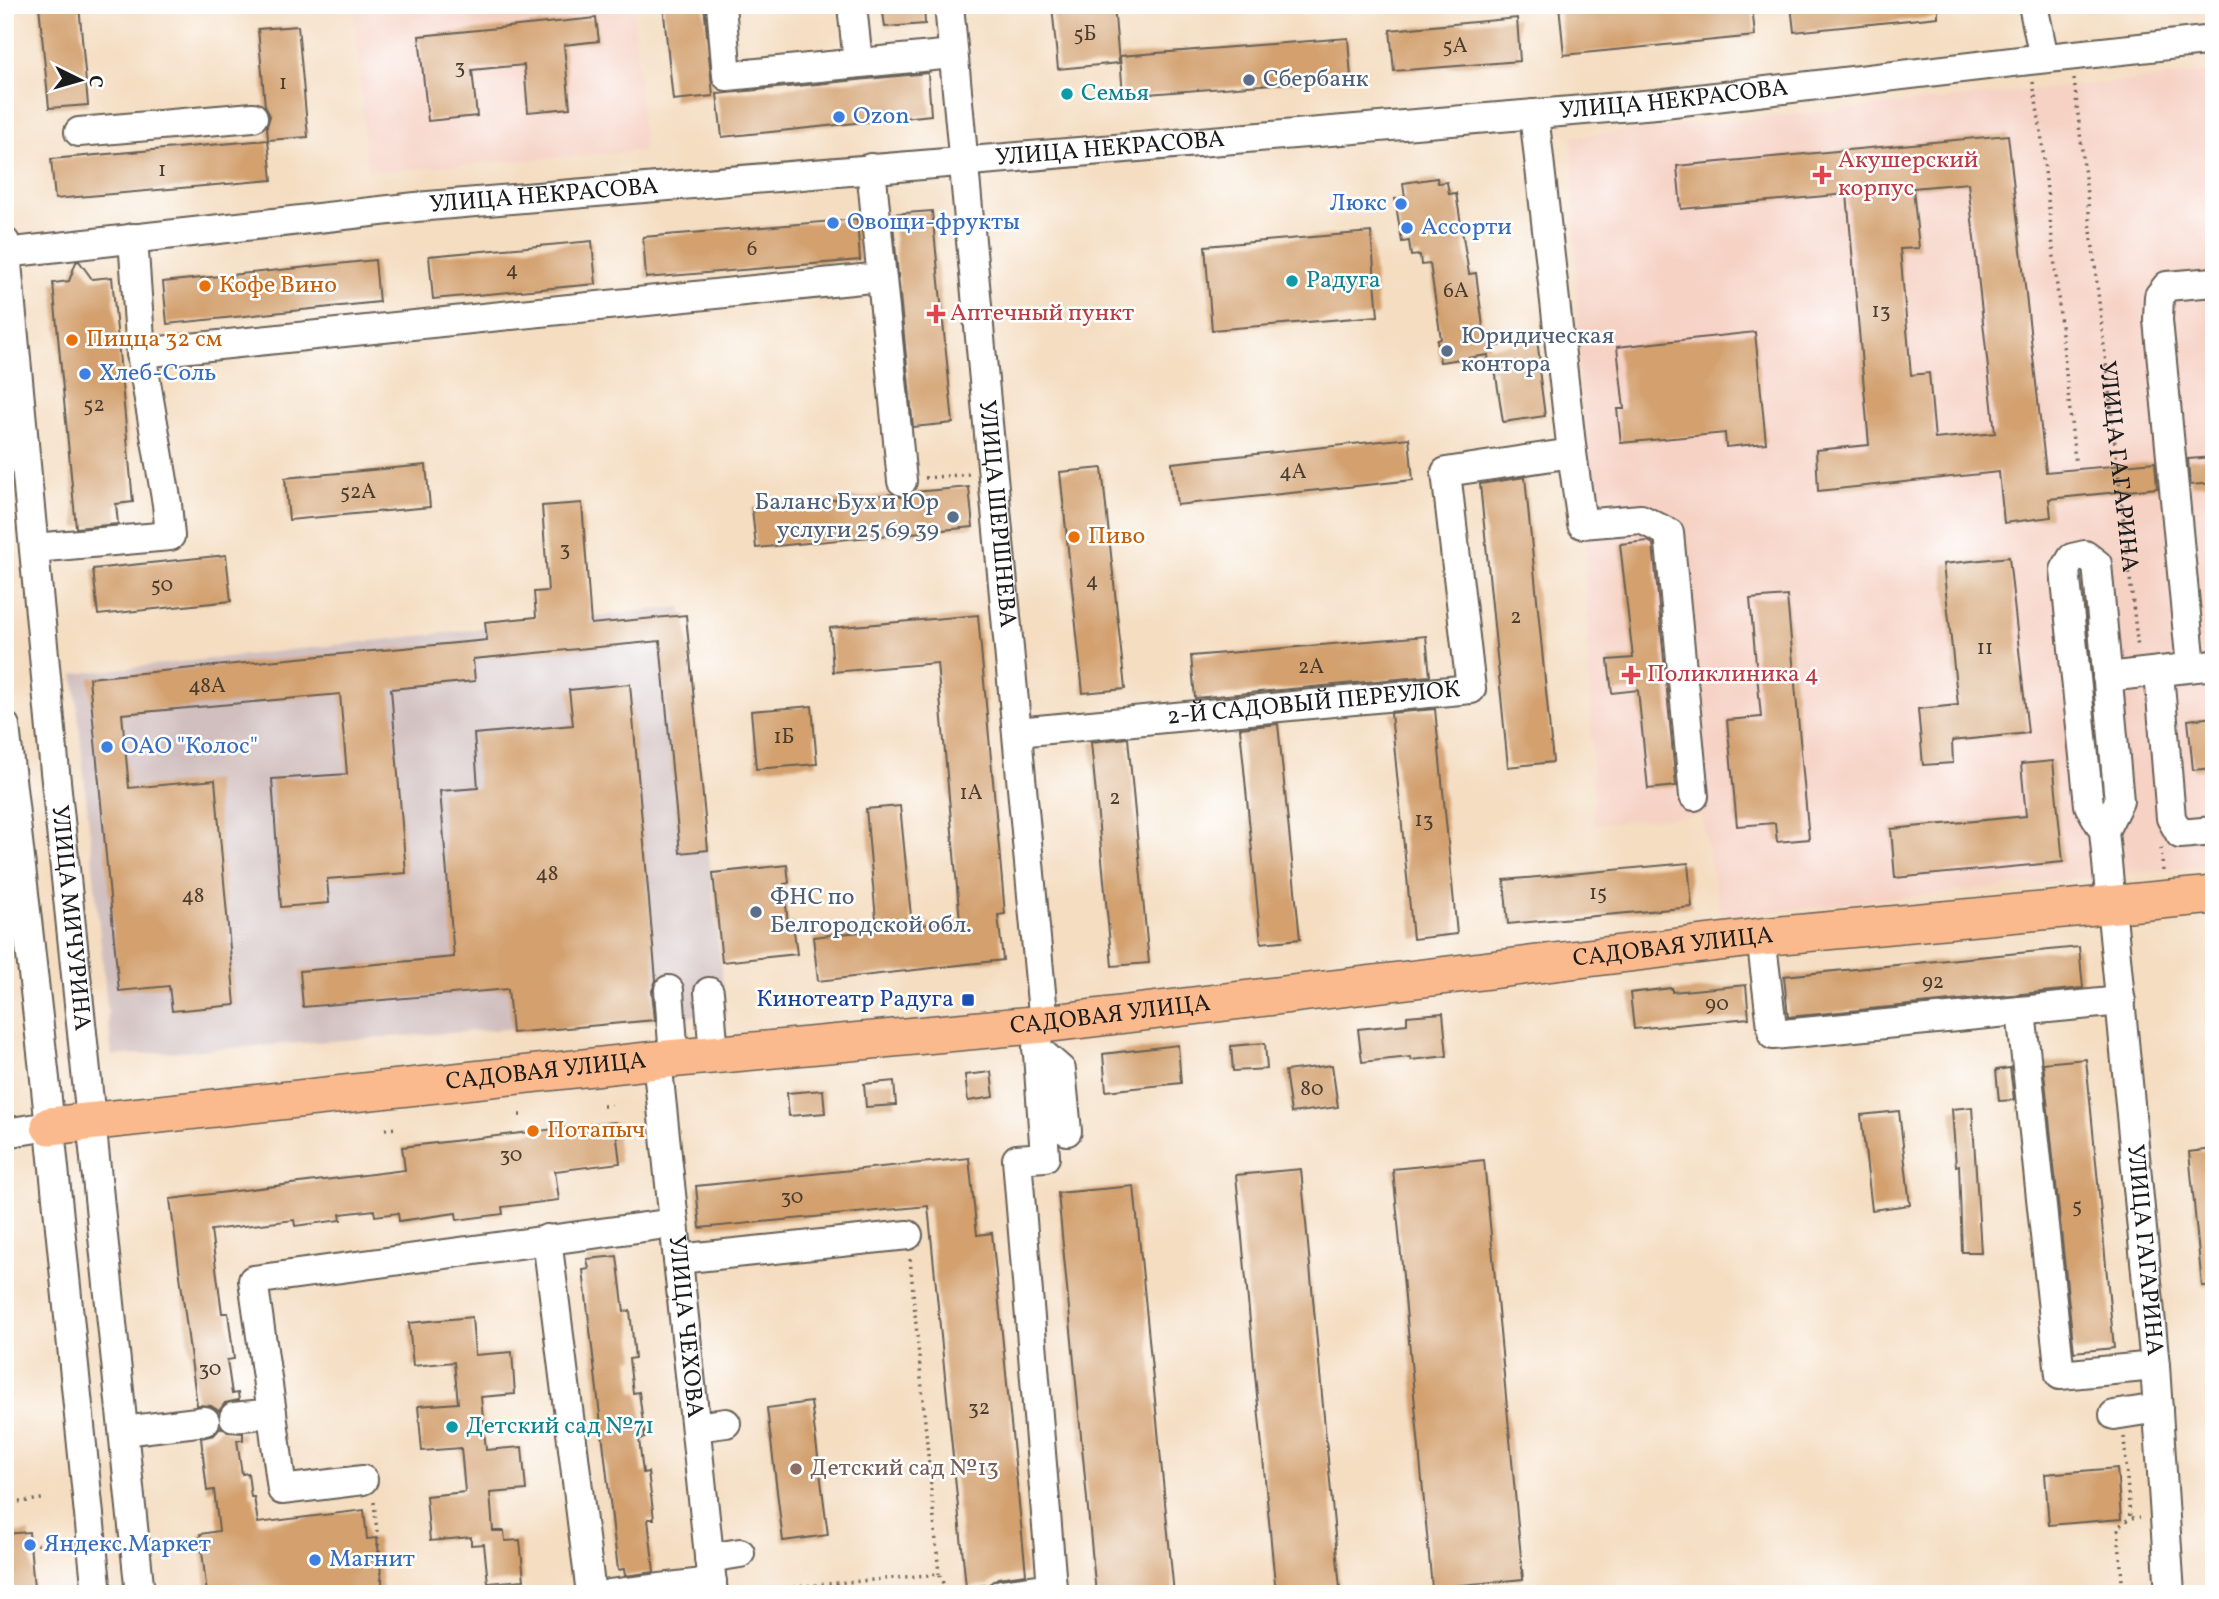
<svg xmlns="http://www.w3.org/2000/svg" width="2219" height="1599" font-family="Vollkorn,serif">
  <style>
    .built { fill: #f6d2c5 }
    .industrial { fill: #d1bfbf }
    .building { fill: #d3a06e; fill-rule: evenodd }
    .lines { fill: none; stroke-linecap: round; stroke-linejoin: round }
    .minor-casing { stroke: #686056; stroke-width: 32 }
    .major-casing { stroke: #686056; stroke-width: 40 }
    .path { stroke: #686056; stroke-width: 3.5; stroke-dasharray: 2 5; stroke-linecap: butt }
    .minor { stroke: #fff; stroke-width: 28 }
    .major { stroke: #fbba8d; stroke-width: 37 }
    .service-dot { fill: #5c6f8a; stroke: #fff; stroke-width: 2.5 }
    .culture-dot { fill: #0f9aa8; stroke: #fff; stroke-width: 2.5 }
    .shop-dot { fill: #3f7fe0; stroke: #fff; stroke-width: 2.5 }
    .health-dot { fill: #e0444e; stroke: #fff; stroke-width: 2.5 }
    .food-dot { fill: #e8710a; stroke: #fff; stroke-width: 2.5 }
    .transit-dot { fill: #1a4fb4; stroke: #fff; stroke-width: 2.5 }
    .education-dot { fill: #8d6e63; stroke: #fff; stroke-width: 2.5 }
    .labels { text-anchor: middle; dominant-baseline: central; stroke-width: 5; stroke-linejoin: round; paint-order: stroke }
    .number-label { font-size: 21px; fill: #4a3d30 }
    .service-label { font-size: 24px; fill: #4e5e75; stroke: #fff; text-anchor: start }
    .culture-label { font-size: 24px; fill: #0d838f; stroke: #fff; text-anchor: start }
    .street-label { font-size: 24px; fill: #1c1c1c; stroke: #fff }
    .shop-label { font-size: 24px; fill: #366cbe; stroke: #fff; text-anchor: start }
    .health-label { font-size: 24px; fill: #be3a42; stroke: #fff; text-anchor: start }
    .food-label { font-size: 24px; fill: #c56008; stroke: #fff; text-anchor: start }
    .transit-label { font-size: 24px; fill: #164399; stroke: #fff; text-anchor: end }
    .education-label { font-size: 24px; fill: #785e54; stroke: #fff; text-anchor: start }
  </style>
  <rect width="100%" height="100%" fill="#fff"/>
  <filter id="ink" filterUnits="userSpaceOnUse"><feTurbulence type="fractalNoise" baseFrequency=".0143" numOctaves="2"/><feDisplacementMap in="SourceGraphic" scale="14" xChannelSelector="R" yChannelSelector="G"/><feConvolveMatrix kernelMatrix="1 2 1 2 8 2 1 2 1" color-interpolation-filters="sRGB"/></filter>
  <filter id="wash" filterUnits="userSpaceOnUse"><feTurbulence type="fractalNoise" baseFrequency=".00686" numOctaves="4" result="noise"/><feDisplacementMap in="SourceGraphic" scale="28" xChannelSelector="R" yChannelSelector="G"/><feGaussianBlur stdDeviation="1.57" result="paint"/><feColorMatrix in="noise" values="0 0 0 0 0 0 0 0 0 0 0 0 0 0 0 0 0 1.4 0 .05"/><feComposite in="paint" operator="in"/></filter>
  <g filter="url(#wash)">
    <rect width="100%" height="100%" fill="#f4ddc1"/>
    <g class="built">
      <polygon points="354,5 633,5 644,151 367,172"/>
      <polygon points="2214,72 2214,864 1721,917 1701,815 1594,824 1572,137"/>
    </g>
    <polygon class="industrial" points="681,607 726,1014 112,1056 74,674"/>
    <g id="blocks">
      <g class="building">
        <polygon points="39,5 79,5 88,105 49,108"/>
        <polygon points="663,5 704,5 713,96 673,100"/>
        <polygon points="882,5 924,5 925,24 885,27"/>
        <polygon points="1052,5 1114,5 1119,63 1058,69"/>
        <polygon points="1559,5 1752,5 1755,36 1564,55"/>
        <polygon points="1791,5 1938,5 1938,17 1794,32"/>
        <polygon points="596,18 599,41 564,45 570,108 528,112 524,65 472,70 477,116 428,121 419,36"/>
        <polygon points="1517,18 1520,61 1394,71 1390,30"/>
        <polygon points="298,26 308,137 268,140 267,126 270,116 265,106 258,29"/>
        <polygon points="1348,38 1351,78 1123,96 1120,56"/>
        <polygon points="928,73 931,115 722,137 717,94"/>
        <path d="M2008 135 2046 472 2155 462 2157 488 2049 499 2051 517 2004 523 1999 472 1818 491 1816 450 1869 445 1847 194 1681 209 1677 166ZM1968 183 1995 433 1935 439 1929 373 1911 375 1900 249 1919 248 1913 188Z"/>
        <polygon points="268,140 272,180 55,199 51,159"/>
        <polygon points="1437,178 1438,183 1447,182 1449,194 1456,193 1469,274 1476,273 1484,334 1488,333 1490,347 1537,340 1540,362 1538,362 1545,416 1503,422 1495,369 1490,370 1488,355 1440,362 1437,340 1441,339 1430,264 1421,265 1420,255 1411,256 1409,241 1402,242 1395,199 1405,198 1403,183"/>
        <polygon points="932,211 953,423 913,427 892,214"/>
        <polygon points="857,219 860,260 646,278 643,237"/>
        <polygon points="1371,232 1378,316 1212,330 1205,246"/>
        <polygon points="592,241 596,284 433,299 429,256"/>
        <polygon points="375,260 379,302 167,324 163,282"/>
        <polygon points="79,261 92,279 112,277 133,502 116,504 118,524 76,528 53,283 69,281 76,262"/>
        <polygon points="1755,332 1766,443 1726,447 1725,433 1621,443 1617,409 1624,409 1617,347"/>
        <polygon points="1409,438 1413,480 1177,505 1172,463"/>
        <polygon points="2214,457 2214,483 2190,485 2188,459"/>
        <polygon points="426,465 430,507 289,520 285,478"/>
        <polygon points="1102,468 1125,689 1083,693 1060,472"/>
        <polygon points="1525,477 1553,762 1508,767 1480,484"/>
        <polygon points="969,487 973,527 756,548 752,508 893,494 903,498 914,492"/>
        <polygon points="582,503 591,624 686,615 708,850 680,853 660,641 473,659 475,681 391,689 406,873 327,879 329,903 281,907 272,779 347,774 340,694 122,714 129,788 215,780 235,1005 172,1011 169,986 119,991 89,678 487,640 485,622 536,617 534,592 548,591 542,506"/>
        <polygon points="1648,541 1653,544 1676,786 1648,789 1638,690 1612,693 1608,660 1633,658 1620,544"/>
        <polygon points="226,555 231,601 98,615 93,569"/>
        <polygon points="2009,557 2028,733 1952,741 1953,763 1923,765 1918,709 1958,705 1943,564"/>
        <polygon points="1787,596 1809,839 1777,842 1775,823 1737,826 1727,720 1761,717 1750,599"/>
        <polygon points="978,615 1005,914 998,915 1003,960 818,981 813,937 877,930 866,809 900,806 912,926 960,921 937,663 833,672 830,628"/>
        <polygon points="1426,636 1430,676 1195,698 1191,656"/>
        <polygon points="630,684 656,980 652,991 655,1020 512,1033 508,989 303,1007 300,971 454,957 440,791 478,788 474,734 573,725 569,690"/>
        <polygon points="812,706 817,764 756,769 751,711"/>
        <polygon points="1435,709 1457,934 1413,939 1391,713"/>
        <polygon points="2214,717 2214,768 2193,770 2188,720"/>
        <polygon points="1278,724 1300,939 1261,943 1240,728"/>
        <polygon points="1128,738 1149,963 1112,966 1091,742"/>
        <polygon points="2053,761 2063,862 1895,878 1891,829 2026,816 2021,764"/>
        <polygon points="1688,863 1692,907 1508,924 1504,880"/>
        <polygon points="787,865 789,883 784,884 788,924 793,923 797,954 722,962 713,873"/>
        <polygon points="2079,947 2083,988 1788,1017 1784,976"/>
        <polygon points="1746,985 1749,1018 1634,1029 1630,993 1672,988 1672,992"/>
        <polygon points="1443,1013 1447,1056 1411,1060 1410,1057 1362,1062 1358,1029 1407,1024 1407,1016"/>
        <polygon points="1265,1043 1267,1069 1233,1071 1231,1046"/>
        <polygon points="1178,1045 1181,1083 1106,1091 1103,1054"/>
        <polygon points="2086,1059 2114,1348 2074,1352 2043,1063"/>
        <polygon points="1332,1065 1338,1107 1291,1113 1285,1071"/>
        <polygon points="2010,1068 2014,1100 1999,1101 1996,1070"/>
        <polygon points="991,1072 994,1097 968,1101 965,1075"/>
        <polygon points="894,1081 896,1105 866,1107 864,1084"/>
        <polygon points="823,1090 825,1113 789,1116 787,1093"/>
        <polygon points="1972,1107 1981,1252 1962,1252 1959,1165 1956,1166 1952,1109"/>
        <polygon points="1899,1111 1910,1205 1872,1210 1861,1115"/>
        <polygon points="615,1122 620,1163 555,1171 559,1200 502,1207 503,1214 457,1220 456,1213 399,1221 398,1213 375,1216 374,1210 340,1214 341,1220 295,1226 294,1220 211,1230 222,1313 228,1313 234,1359 227,1360 232,1394 238,1393 239,1400 225,1403 219,1411 211,1406 197,1405 170,1199 405,1170 402,1147"/>
        <polygon points="2214,1149 2214,1286 2202,1286 2189,1152"/>
        <polygon points="969,1158 977,1235 992,1233 1026,1574 998,1578 988,1585 966,1587 928,1206 700,1228 696,1186"/>
        <polygon points="1484,1160 1523,1579 1432,1588 1393,1169"/>
        <polygon points="1301,1169 1340,1589 1276,1594 1236,1175"/>
        <polygon points="1134,1186 1174,1594 1096,1594 1058,1193"/>
        <polygon points="617,1256 624,1312 630,1311 635,1358 629,1359 633,1393 639,1392 645,1438 639,1439 643,1473 648,1472 654,1519 648,1519 654,1572 625,1576 624,1569 618,1570 583,1270 589,1269 587,1259"/>
        <polygon points="472,1317 475,1355 512,1352 515,1394 481,1397 486,1450 522,1447 526,1490 490,1493 493,1531 504,1531 505,1541 520,1540 524,1580 488,1583 484,1544 471,1545 471,1537 430,1541 426,1496 465,1492 461,1448 422,1451 418,1406 458,1403 454,1362 413,1366 409,1323"/>
        <polygon points="811,1402 828,1535 783,1541 767,1408"/>
        <polygon points="221,1427 228,1432 243,1433 243,1440 237,1440 242,1474 248,1473 251,1497 254,1497 258,1523 364,1510 367,1539 377,1538 383,1591 360,1594 207,1594 200,1534 219,1531 214,1490 207,1491 201,1438 214,1435"/>
        <polygon points="2117,1468 2121,1519 2049,1525 2045,1474"/>
        <polygon points="29,1532 34,1588 5,1591 5,1534"/>
      </g>
    </g>
  </g>
  <g filter="url(#ink)">
    <use href="#blocks" fill-opacity="0" stroke="#686056" stroke-width="2"/>
    <g class="lines">
      <g class="minor-casing">
        <g id="minor">
          <polyline points="721,5 727,76 953,54"/>
          <polyline points="852,5 858,63"/>
          <path id="s2" d="M949 5 1044 1024"/>
          <polyline points="2033,5 2044,58"/>
          <polyline points="79,132 253,117"/>
          <polyline points="871,168 902,481"/>
          <path id="s3" d="M5 242 54 762 140 1594"/>
          <path id="s4" d="M5 253 416 207 1656 104 2029 60 2214 40"/>
          <polyline points="141,353 881,277"/>
          <polyline points="1572,453 1582,524 1641,519 1669,533 1694,796"/>
          <polyline points="34,548 170,536 167,504 141,353 133,238"/>
          <polyline points="2191,667 2158,320 2159,296 2167,286 2214,282"/>
          <polyline points="2159,672 2171,818 2180,834 2214,831"/>
          <polyline points="2107,677 2214,665"/>
          <polyline points="5,726 45,1079 97,1594"/>
          <path id="s5" d="M1017 732 1471 689 1446 472 1572 453 1534 114"/>
          <path id="s6" d="M2104 831 2089 805 2065 570 2072 558 2085 555 2097 564 2119 801 2104 831 2155 1366 2170 1594"/>
          <polyline points="1761,937 1773,1035 2121,1001"/>
          <polyline points="669,990 674,1058"/>
          <polyline points="709,992 714,1055"/>
          <polyline points="2021,1011 2060,1375 2155,1366"/>
          <polyline points="1037,1049 1061,1070 1067,1131"/>
          <path id="s7" d="M657 1060 713 1594"/>
          <polyline points="5,1133 50,1126"/>
          <polyline points="547,1239 591,1594"/>
          <polyline points="678,1259 908,1235"/>
          <polyline points="272,1413 282,1490 363,1480"/>
          <polyline points="2114,1415 2158,1408"/>
          <polyline points="234,1417 272,1413 253,1280 674,1223"/>
          <polyline points="696,1427 726,1423"/>
          <polyline points="124,1431 205,1421"/>
          <polyline points="709,1558 740,1553"/>
          <polyline points="610,1594 712,1582"/>
          <polyline points="1001,1594 1052,1587 1017,1159 1045,1157 1036,1025"/>
        </g>
      </g>
      <g class="major-casing">
        <g id="major">
          <path id="s8" d="M50 1126 657 1060 1044 1024 1761 937 2214 895"/>
        </g>
      </g>
      <g class="path">
        <path id="s1" d="M2074 79 2138 649"/>
        <polyline points="2033,82 2041,132 2075,460"/>
        <polyline points="925,478 970,474"/>
        <polyline points="2161,848 2163,871"/>
        <polyline points="603,1106 611,1106"/>
        <polyline points="519,1115 524,1115"/>
        <polyline points="385,1129 399,1128"/>
        <polyline points="910,1259 939,1574"/>
        <polyline points="2124,1437 2130,1518"/>
        <polyline points="374,1502 383,1594"/>
        <polyline points="5,1504 42,1499"/>
        <polyline points="30,1545 48,1543"/>
        <polyline points="738,1592 939,1574 948,1594"/>
        <polyline points="2123,1594 2118,1527 2130,1518 2140,1517"/>
      </g>
      <use href="#minor" class="minor"/>
      <use href="#major" class="major"/>
    </g>
  </g>
  <g class="service-dot">
    <circle cx="1249" cy="80" r="7"/>
    <circle cx="1447" cy="351" r="7"/>
    <circle cx="953" cy="517" r="7"/>
    <circle cx="756" cy="912" r="7"/>
  </g>
  <g class="culture-dot">
    <circle cx="1067" cy="94" r="7"/>
    <circle cx="1292" cy="281" r="7"/>
    <circle cx="452" cy="1427" r="7"/>
  </g>
  <g class="shop-dot">
    <circle cx="839" cy="117" r="7"/>
    <circle cx="1401" cy="204" r="7"/>
    <circle cx="833" cy="223" r="7"/>
    <circle cx="1407" cy="228" r="7"/>
    <circle cx="85" cy="374" r="7"/>
    <circle cx="107" cy="747" r="7"/>
    <circle cx="30" cy="1545" r="7"/>
    <circle cx="315" cy="1560" r="7"/>
  </g>
  <g class="health-dot">
    <path d="M1818.5 164.5h7v7h7v7h-7v7h-7v-7h-7v-7h7z"/>
    <path d="M932.5 303.5h7v7h7v7h-7v7h-7v-7h-7v-7h7z"/>
    <path d="M1627.5 664.5h7v7h7v7h-7v7h-7v-7h-7v-7h7z"/>
  </g>
  <g class="food-dot">
    <circle cx="205" cy="286" r="7"/>
    <circle cx="72" cy="340" r="7"/>
    <circle cx="1074" cy="537" r="7"/>
    <circle cx="533" cy="1131" r="7"/>
  </g>
  <rect class="transit-dot" x="961" y="993" width="14" height="14" rx="3.5"/>
  <circle class="education-dot" cx="796" cy="1469" r="7"/>
  <g class="labels">
    <g class="number-label">
      <text x="1085" y="34">5Б</text>
      <text x="1455" y="46">5А</text>
      <text x="460" y="67">3</text>
      <text x="283" y="83">1</text>
      <text x="162" y="170">1</text>
      <text x="752" y="249">6</text>
      <text x="512" y="270">4</text>
      <text x="1456" y="291">6А</text>
      <text x="1881" y="311">13</text>
      <text x="94" y="405">52</text>
      <text x="1293" y="472">4А</text>
      <text x="358" y="492">52А</text>
      <text x="565" y="549">3</text>
      <text x="1092" y="581">4</text>
      <text x="162" y="585">50</text>
      <text x="1516" y="617">2</text>
      <text x="1985" y="648">11</text>
      <text x="1311" y="667">2А</text>
      <text x="207" y="686">48А</text>
      <text x="784" y="737">1Б</text>
      <text x="971" y="793">1А</text>
      <text x="1115" y="798">2</text>
      <text x="1424" y="820">13</text>
      <text x="547" y="874">48</text>
      <text x="1598" y="893">15</text>
      <text x="193" y="896">48</text>
      <text x="1933" y="982">92</text>
      <text x="1717" y="1004">90</text>
      <text x="1312" y="1089">80</text>
      <text x="511" y="1155">30</text>
      <text x="792" y="1197">30</text>
      <text x="2077" y="1206">5</text>
      <text x="210" y="1369">30</text>
      <text x="979" y="1408">32</text>
    </g>
    <g class="service-label">
      <text x="1263" y="80">Сбербанк</text>
      <text x="1461" y="337">Юридическая<tspan x="1461" dy="28">контора</tspan></text>
      <text x="939" y="503" text-anchor="end">Баланс Бух и Юр<tspan x="939" dy="28">услуги 25 69 39</tspan></text>
      <text x="770" y="898">ФНС по<tspan x="770" dy="28">Белгородской обл.</tspan></text>
    </g>
    <g class="culture-label">
      <text x="1081" y="94">Семья</text>
      <text x="1306" y="281">Радуга</text>
      <text x="466" y="1427">Детский сад №71</text>
    </g>
    <g class="street-label">
      <text stroke="none"><textPath href="#s4" startOffset="1676">УЛИЦА НЕКРАСОВА</textPath></text>
      <text stroke="none"><textPath href="#s4" startOffset="1110">УЛИЦА НЕКРАСОВА</textPath></text>
      <text stroke="none"><textPath href="#s4" startOffset="542">УЛИЦА НЕКРАСОВА</textPath></text>
      <text stroke="none"><textPath href="#s1" startOffset="390">УЛИЦА ГАГАРИНА</textPath></text>
      <text stroke="none"><textPath href="#s2" startOffset="511">УЛИЦА ШЕРШНЕВА</textPath></text>
      <text stroke="none"><textPath href="#s5" startOffset="298">2-Й САДОВЫЙ ПЕРЕУЛОК</textPath></text>
      <text stroke="none"><textPath href="#s3" startOffset="679">УЛИЦА МИЧУРИНА</textPath></text>
      <text stroke="none"><textPath href="#s8" startOffset="1633">САДОВАЯ УЛИЦА</textPath></text>
      <text stroke="none"><textPath href="#s8" startOffset="1066">САДОВАЯ УЛИЦА</textPath></text>
      <text stroke="none"><textPath href="#s8" startOffset="499">САДОВАЯ УЛИЦА</textPath></text>
      <text stroke="none"><textPath href="#s6" startOffset="1001">УЛИЦА ГАГАРИНА</textPath></text>
      <text stroke="none"><textPath href="#s7" startOffset="268">УЛИЦА ЧЕХОВА</textPath></text>
    </g>
    <g class="shop-label">
      <text x="853" y="117">Ozon</text>
      <text x="1387" y="204" text-anchor="end">Люкс</text>
      <text x="847" y="223">Овощи-фрукты</text>
      <text x="1421" y="228">Ассорти</text>
      <text x="99" y="374">Хлеб-Соль</text>
      <text x="121" y="747">ОАО "Колос"</text>
      <text x="44" y="1545">Яндекс.Маркет</text>
      <text x="329" y="1560">Магнит</text>
    </g>
    <g class="health-label">
      <text x="1838" y="161">Акушерский<tspan x="1838" dy="28">корпус</tspan></text>
      <text x="950" y="314">Аптечный пункт</text>
      <text x="1647" y="675">Поликлиника 4</text>
    </g>
    <g class="food-label">
      <text x="219" y="286">Кофе Вино</text>
      <text x="86" y="340">Пицца 32 см</text>
      <text x="1088" y="537">Пиво</text>
      <text x="547" y="1131">Потапыч</text>
    </g>
    <g class="transit-label">
      <text x="954" y="1000">Кинотеатр Радуга</text>
    </g>
    <g class="education-label">
      <text x="810" y="1469">Детский сад №13</text>
    </g>
  </g>
  <rect width="2219" height="1599" fill="none" stroke="#fff" stroke-width="28"/>
  <g transform="translate(80 80) rotate(95)" stroke="#ffffff" stroke-width="5" paint-order="stroke">
  <path d="M0-5L12 26L0 18L-12 26Z" fill="#1c1c1c"/>
  <text y="-10" font-size="19" font-weight="bold" text-anchor="middle" fill="#1c1c1c">С</text>
  </g>
</svg>
